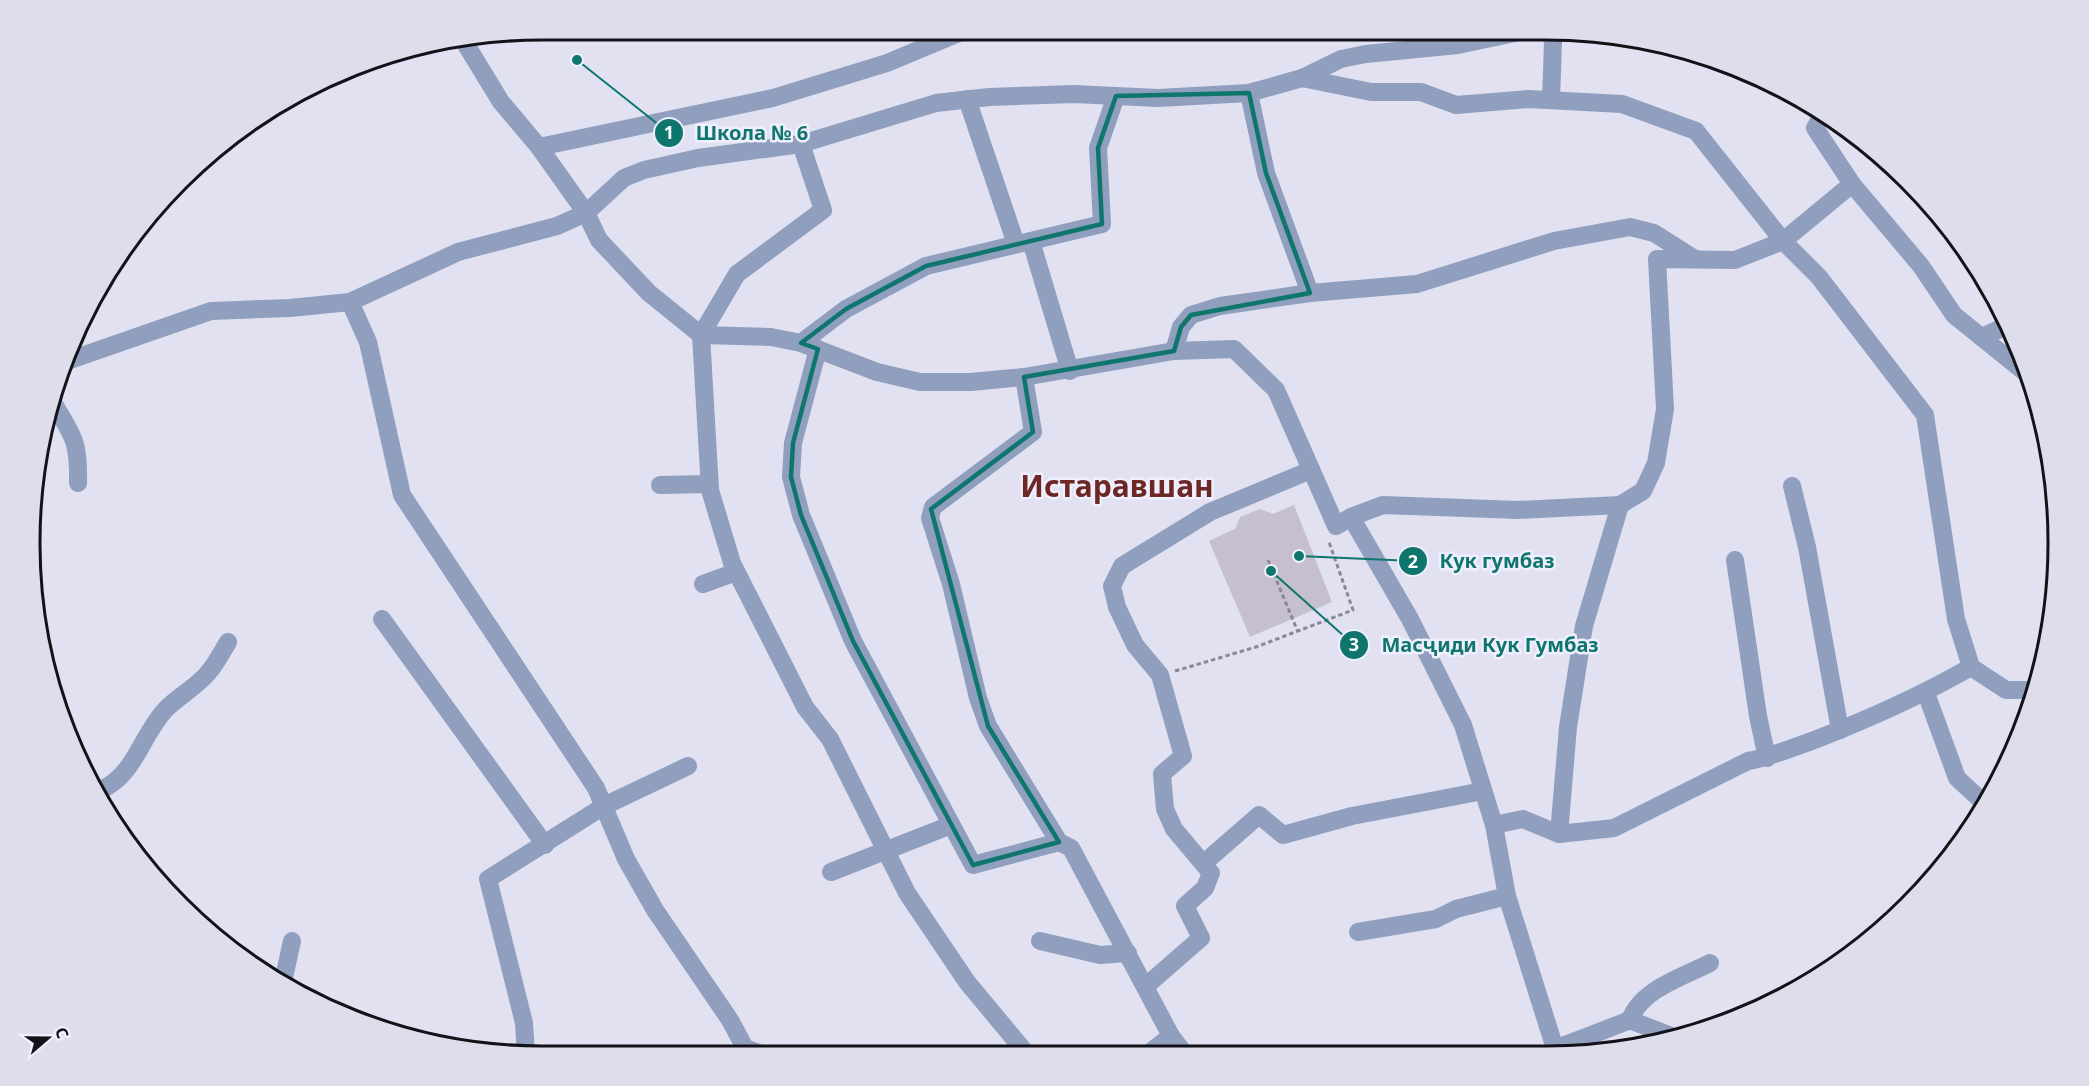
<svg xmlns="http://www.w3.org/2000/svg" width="2089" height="1086" font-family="'Noto Sans',sans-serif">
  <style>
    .building { fill: #c5bfce }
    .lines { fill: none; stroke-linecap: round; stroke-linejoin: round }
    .path { stroke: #898996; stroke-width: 3; stroke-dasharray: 4.5 3; stroke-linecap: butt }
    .minor { stroke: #8f9fbd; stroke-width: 18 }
    .marked { fill: none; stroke: #0f766e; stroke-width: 4.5; stroke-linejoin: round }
    .labels { text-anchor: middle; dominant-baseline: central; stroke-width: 5; stroke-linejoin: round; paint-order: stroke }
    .town-label { font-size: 30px; font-weight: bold; fill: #6d2725; stroke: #efeffd }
    .rim { fill: none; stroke: #121218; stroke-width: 3 }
    .leader { fill: none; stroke: #0f766e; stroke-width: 2 }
    .callout-dot { fill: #0f766e; stroke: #efeffd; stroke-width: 2 }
    .mark-label { font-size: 18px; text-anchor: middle; font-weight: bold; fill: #fff }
    .callout-label { font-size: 20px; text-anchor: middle; font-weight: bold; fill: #0f766e; stroke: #efeffd; stroke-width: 5; stroke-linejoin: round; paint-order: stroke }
  </style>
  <rect width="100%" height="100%" fill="#e1e1f2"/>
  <polygon class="building" points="1294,505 1332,602 1250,637 1209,541 1235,529 1240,517 1260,509 1273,514"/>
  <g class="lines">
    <g class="path">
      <polyline points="1268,560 1298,632"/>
      <polyline points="1175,671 1256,647 1353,610 1329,542"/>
    </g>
    <g class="minor">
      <polyline points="1545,31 1551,35 1553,42 1551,100"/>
      <polyline points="465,43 501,102 539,147 586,213 599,240 649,293 701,335 771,337 801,343 877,372 920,382 971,382 1024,377 1174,351 1234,349 1276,390 1336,526 1351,517 1383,505 1518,510 1620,505 1643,491 1656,463 1665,409 1657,259 1735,260 1783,241 1852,184"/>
      <polyline points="1302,78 1341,59 1366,54 1458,45 1524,31"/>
      <polyline points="1249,93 1266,173 1310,293"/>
      <polyline points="967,99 1016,244"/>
      <polyline points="1823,114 1815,128 1852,184 1921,266 1954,315 2032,378"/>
      <polyline points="801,144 823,210 737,274 701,335 710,490 732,563 805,707 830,739 907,893 967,982 1026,1053"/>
      <polyline points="539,147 773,98 887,63 966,30"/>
      <polyline points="1031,241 1070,371"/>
      <polyline points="350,302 368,342 402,495 596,788 626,859 655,910 730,1020 745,1048 761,1054"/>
      <polyline points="1982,337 2008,325"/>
      <polyline points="801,343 846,309 926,266 1102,224 1098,148 1116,96"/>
      <polyline points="818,349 793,443 791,477 801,515 853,641 973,865 1059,842"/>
      <polyline points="1174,351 1181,327 1191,315 1220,306 1310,293 1417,284 1554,241 1630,227 1654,233 1695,259"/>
      <polyline points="70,360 211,311 290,308 350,302 458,252 557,226 586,213 624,178 644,170 698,158 801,144 936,103 989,97 1074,94 1158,98 1249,93 1302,78 1371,92 1421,92 1456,105 1528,99 1622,104 1696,131 1783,241 1819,277 1925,415 1956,619 1971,667 2006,690 2036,690"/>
      <polyline points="1024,377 1033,432 933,507 930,518 951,584 978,698 988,726 1059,842 1071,848 1171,1036 1184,1053"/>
      <path d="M52 401C73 436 79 440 78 483"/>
      <polyline points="660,485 709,484"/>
      <polyline points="1792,486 1807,547 1840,730"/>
      <polyline points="1351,517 1410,619 1463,725 1494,825 1507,896 1556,1052"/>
      <polyline points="1735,560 1758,716 1767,758"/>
      <polyline points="703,584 736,572"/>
      <polyline points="382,619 545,845"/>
      <polyline points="1926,693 1957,778 1984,803"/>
      <path d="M101 790C136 774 141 735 166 709 179 696 196 687 208 673 216 664 222 652 228 642"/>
      <path d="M1494 825 1523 819 1559 834 1614 828 1748 761C1772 757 1794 747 1817 739 1871 718 1922 695 1971 667"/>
      <polyline points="1559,834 1568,727 1584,626 1620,505"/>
      <polyline points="1204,863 1259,815 1283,835 1352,816 1483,791"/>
      <polyline points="831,872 951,825"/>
      <polyline points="1358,932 1436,919 1456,909 1507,896"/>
      <polyline points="1040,941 1100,955 1128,953"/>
      <polyline points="283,982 292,941"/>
      <polyline points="1146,986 1201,938 1185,906 1205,888 1211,873 1174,829 1165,809 1162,774 1183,756 1160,675 1135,645 1117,607 1112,586 1122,566 1210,512 1311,470"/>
      <path d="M1630 1020C1641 989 1683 977 1710 963"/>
      <polyline points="1555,1049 1630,1020 1671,1036"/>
      <polyline points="1149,1053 1171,1036"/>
      <polyline points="526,1055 524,1023 488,879 604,806 688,766"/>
    </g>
  </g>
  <path class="marked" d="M1249 93 1266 173 1310 293 1191 315 1181 327 1174 351 1024 377 1033 432 931 509 988 726 1059 842 973 865 853 641 801 515 791 477 793 443 818 349 801 343 846 309 926 266 1102 224 1098 148 1116 96Z"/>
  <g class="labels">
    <g class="town-label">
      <text x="1117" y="485">Истаравшан</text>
    </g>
  </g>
  <path d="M0 0H2089V1086H0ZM542 40H1546A502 502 0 0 1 2048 542V544A502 502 0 0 1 1546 1046H542A502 502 0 0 1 40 544V542A502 502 0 0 1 542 40Z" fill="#ddddeb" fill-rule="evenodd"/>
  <path class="rim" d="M542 40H1546A502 502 0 0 1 2048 542V544A502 502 0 0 1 1546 1046H542A502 502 0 0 1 40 544V542A502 502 0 0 1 542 40Z"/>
  <path class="leader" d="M577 60L669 133M1299 556L1413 561M1271 571L1354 645"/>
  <g class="callout-dot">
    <circle cx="577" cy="60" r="6"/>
    <circle cx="1299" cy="556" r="6"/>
    <circle cx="1271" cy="571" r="6"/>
    <circle cx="669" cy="133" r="15"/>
    <circle cx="1413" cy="561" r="15"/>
    <circle cx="1354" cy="645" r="15"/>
  </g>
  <g class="mark-label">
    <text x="669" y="139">1</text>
    <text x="1413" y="568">2</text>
    <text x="1354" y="651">3</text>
  </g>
  <g class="callout-label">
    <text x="752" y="140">Школа № 6</text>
    <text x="1497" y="568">Кук гумбаз</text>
    <text x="1490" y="652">Масҷиди Кук Гумбаз</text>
  </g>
  <g transform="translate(48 1038) rotate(70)" stroke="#efeffd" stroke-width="4.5" paint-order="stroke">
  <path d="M0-4.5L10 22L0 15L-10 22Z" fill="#121218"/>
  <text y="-9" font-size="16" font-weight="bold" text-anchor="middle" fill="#121218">С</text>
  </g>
</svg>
